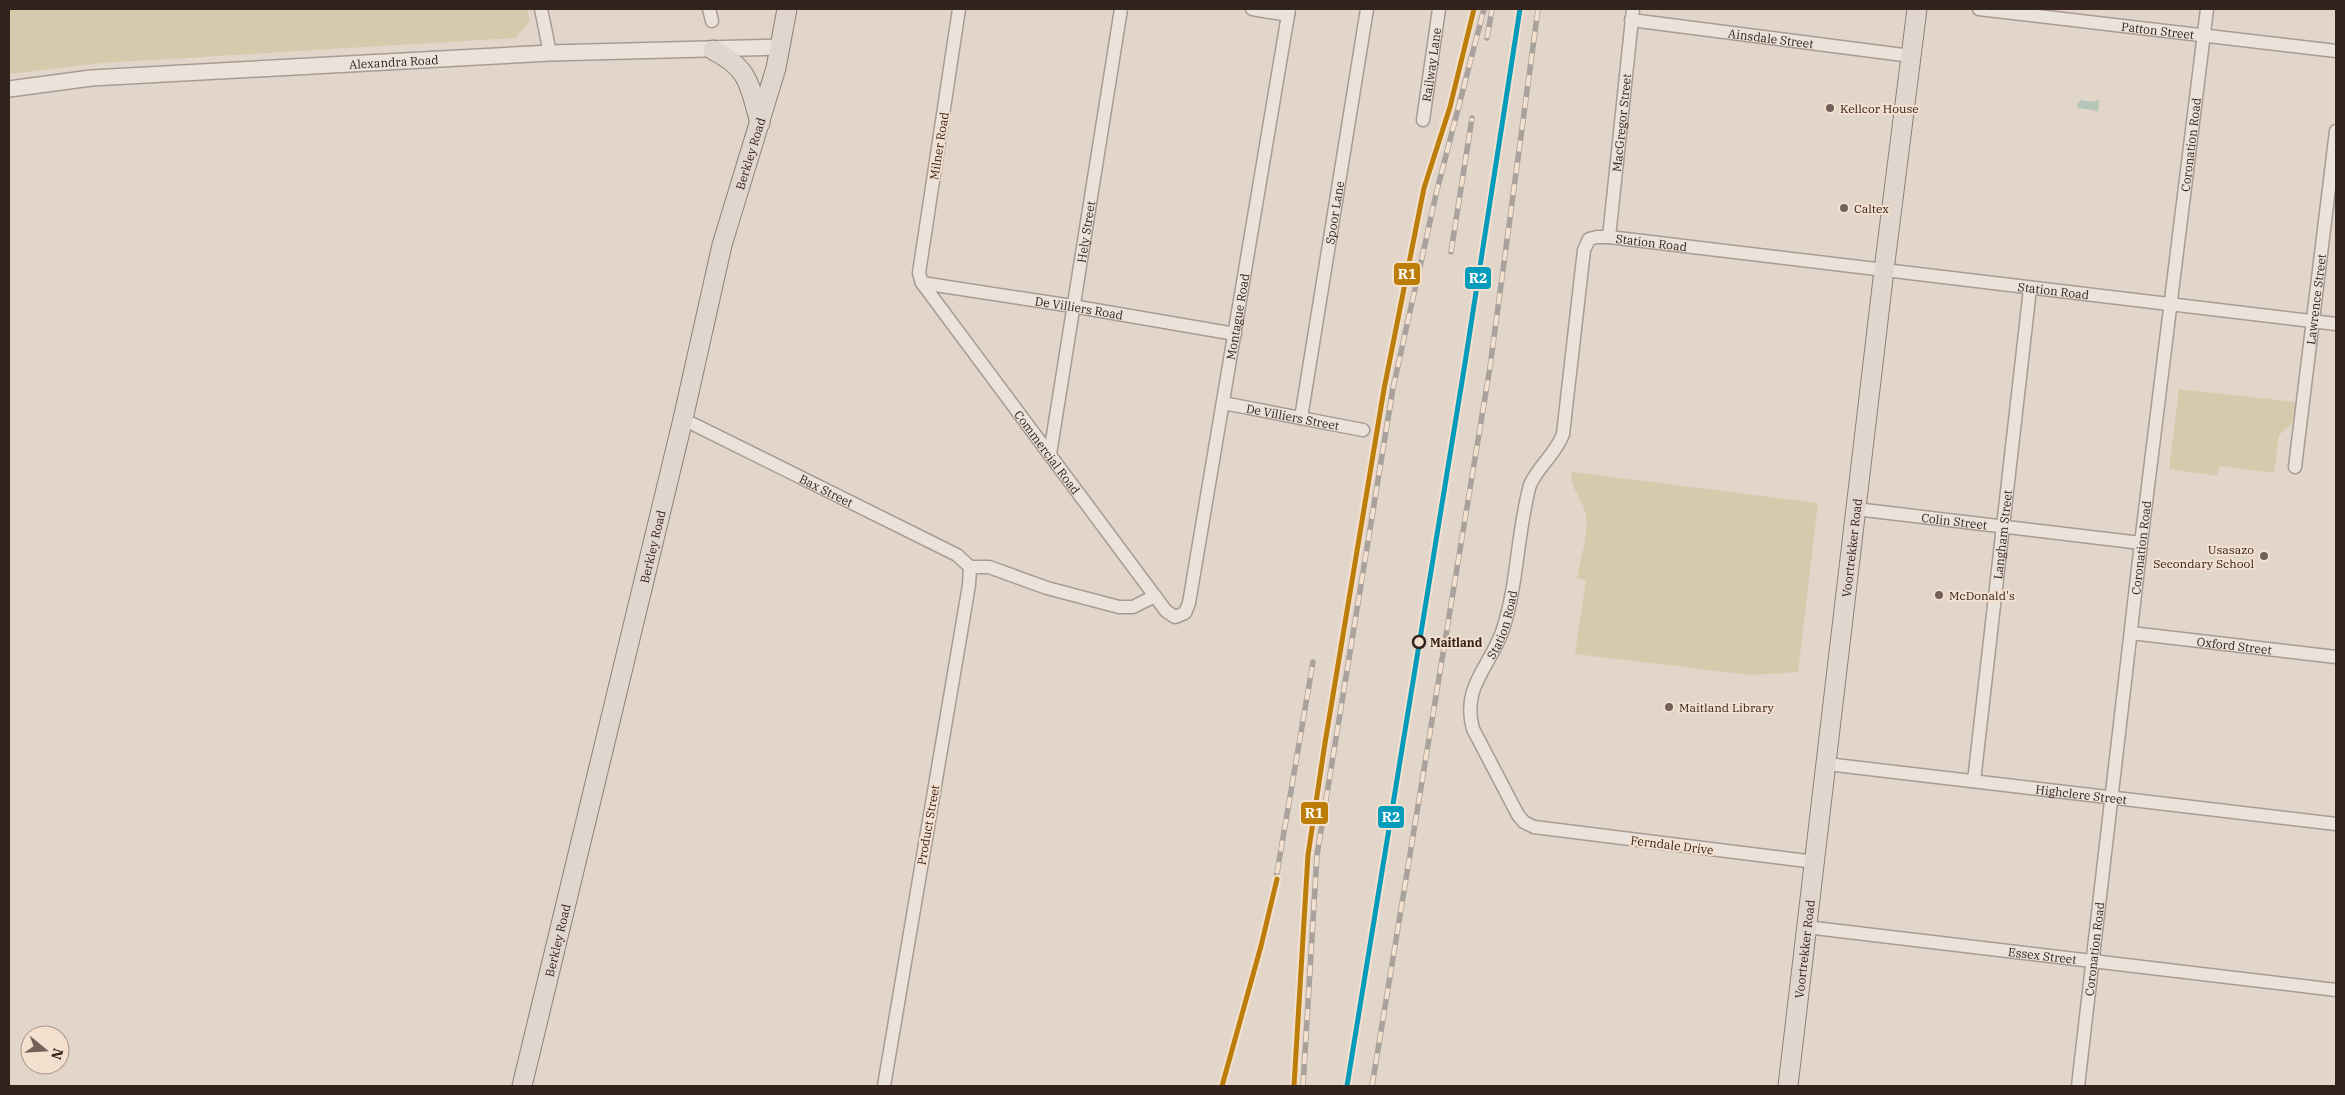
<svg xmlns="http://www.w3.org/2000/svg" width="2345" height="1095" font-family="'IBM Plex Serif',serif">
  <style>
    .green { fill: #d4cbac }
    .water { fill: #b5c5b7 }
    .lines { fill: none; stroke-linecap: round; stroke-linejoin: round }
    .minor-casing { stroke: #a79b93; stroke-width: 15 }
    .tertiary-casing { stroke: #a79b93; stroke-width: 18 }
    .primary-casing { stroke: #8c817a; stroke-width: 21 }
    .minor { stroke: #eae2db; stroke-width: 12 }
    .tertiary { stroke: #eae2db; stroke-width: 15 }
    .primary { stroke: #e1d6cd; stroke-width: 19 }
    .rail-casing { stroke: #a9a19b; stroke-width: 5.5 }
    .rail { stroke: #f4e0cf; stroke-width: 4; stroke-dasharray: 11; stroke-linecap: butt }
    .rail-1-casing { stroke: #f4e0cf; stroke-width: 9 }
    .rail-2-casing { stroke: #f4e0cf; stroke-width: 9 }
    .rail-1 { stroke: #bc7e08; stroke-width: 5 }
    .rail-2 { stroke: #059cbc; stroke-width: 5 }
    .poi-dot { fill: #716159; stroke: #f4e0cf; stroke-width: 2 }
    .stop-dot { fill: #f4e0cf; stroke: #34221c; stroke-width: 2.5 }
    .labels { text-anchor: middle; dominant-baseline: central; stroke-width: 4; stroke-linejoin: round; paint-order: stroke }
    .street-label { font-size: 12px; fill: #34221c; stroke: #f4e0cf }
    .poi-label { font-size: 12px; fill: #34221c; stroke: #f4e0cf; text-anchor: start }
    .stop-label { font-size: 12px; font-weight: bold; fill: #34221c; stroke: #f4e0cf; text-anchor: start }
    .line-badge { stroke: #f4e0cf; stroke-width: 2 }
    .badge-label { font-size: 14px; text-anchor: middle; font-weight: bold; fill: #fff }
  </style>
  <rect width="100%" height="100%" fill="#e2d5ca"/>
  <g class="green">
    <polygon points="9,9 527,9 530,20 516,38 101,63 9,74"/>
    <polygon points="2179,389 2296,402 2293,423 2279,435 2274,473 2219,466 2217,476 2169,469"/>
    <path d="M1572 472 1818 503 1798 672 1750 675 1575 654 1586 580 1577 578C1580 559 1589 535 1586 516 1584 499 1569 489 1572 472Z"/>
  </g>
  <polygon class="water" points="2081,100 2091,102 2099,100 2098,111 2078,108 2077,104"/>
  <g class="lines">
    <g class="minor-casing">
      <g id="minor">
        <polyline points="541,9 550,53"/>
        <polyline points="709,9 712,21"/>
        <path id="s1" d="M959 9 919 273 922 283 1166 611 1175 617 1185 613 1189 603 1289 9"/>
        <polyline points="1252,9 1288,15"/>
        <path id="s2" d="M1979 9 2336 51"/>
        <path id="s3" d="M1631 20 1911 56"/>
        <path id="s4" d="M1423 120 1439 9"/>
        <path id="s5" d="M1609 237 1633 9"/>
        <path id="s6" d="M922 283 1072 306 1235 334"/>
        <path id="s7" d="M1223 403 1363 430"/>
        <path id="s8" d="M1301 418 1367 9"/>
        <path id="s9" d="M683 419 957 555 970 567 969 585 884 1086"/>
        <path id="s10" d="M1050 454 1121 9"/>
        <path id="s11" d="M2295 467 2336 131"/>
        <path id="s12" d="M1856 509 2141 543"/>
        <polyline points="970,567 989,567 1047,588 1119,607 1133,607 1155,596"/>
        <path id="s13" d="M2131 633 2336 657"/>
        <path id="s14" d="M1827 764 2336 824"/>
        <path id="s15" d="M1974 781 2030 289"/>
        <path id="s16" d="M1815 862 1534 827 1524 822 1518 815 1473 729C1461 686 1491 666 1503 629 1518 583 1517 532 1530 485 1538 466 1556 454 1563 434L1584 250 1589 239 1597 237H1609L2336 324"/>
        <path id="s17" d="M1806 927 2336 990"/>
        <path id="s18" d="M2078 1086 2141 543 2207 9"/>
      </g>
    </g>
    <g class="tertiary-casing">
      <g id="tertiary">
        <path id="s19" d="M9 89 91 78 550 53 781 47"/>
      </g>
    </g>
    <g class="primary-casing">
      <g id="primary">
        <path d="M713 50C750 69 749 84 760 123"/>
        <path id="s20" d="M522 1086 683 419 722 245 776 68 787 9"/>
        <path id="s21" d="M1788 1086 1884 270 1917 9"/>
      </g>
    </g>
    <use href="#minor" class="minor"/>
    <use href="#tertiary" class="tertiary"/>
    <use href="#primary" class="primary"/>
    <g class="rail-casing">
      <g id="rail">
        <polyline points="1487,38 1492,9"/>
        <polyline points="1451,252 1472,118"/>
        <polyline points="1222,1086 1271,908 1313,662"/>
        <polyline points="1294,1086 1308,855 1325,743 1384,389 1424,188 1450,107 1474,9"/>
        <polyline points="1303,1086 1317,855 1393,388 1437,190 1484,9"/>
        <polyline points="1347,1086 1465,363 1520,9"/>
        <polyline points="1372,1086 1490,367 1538,9"/>
      </g>
    </g>
    <use href="#rail" class="rail"/>
    <g class="rail-1-casing">
      <g id="rail-1">
        <polyline points="1222,1086 1261,946 1277,879"/>
        <polyline points="1294,1086 1308,855 1325,743 1384,389 1424,188 1450,107 1474,9"/>
      </g>
    </g>
    <g class="rail-2-casing">
      <polyline id="rail-2" points="1347,1086 1465,363 1520,9"/>
    </g>
    <use href="#rail-1" class="rail-1"/>
    <use href="#rail-2" class="rail-2"/>
  </g>
  <g class="poi-dot">
    <circle cx="1830" cy="108" r="5"/>
    <circle cx="1844" cy="208" r="5"/>
    <circle cx="2264" cy="556" r="5"/>
    <circle cx="1939" cy="595" r="5"/>
    <circle cx="1669" cy="707" r="5"/>
  </g>
  <circle class="stop-dot" cx="1419" cy="642" r="6"/>
  <g class="labels">
    <g class="street-label">
      <text stroke="none"><textPath href="#s2" startOffset="180">Patton Street</textPath></text>
      <text stroke="none"><textPath href="#s3" startOffset="141">Ainsdale Street</textPath></text>
      <text stroke="none"><textPath href="#s19" startOffset="386">Alexandra Road</textPath></text>
      <text stroke="none"><textPath href="#s4" startOffset="56">Railway Lane</textPath></text>
      <text stroke="none"><textPath href="#s5" startOffset="115">MacGregor Street</textPath></text>
      <text stroke="none"><textPath href="#s18" startOffset="948">Coronation Road</textPath></text>
      <text transform="translate(939 146) rotate(-81)">Milner Road</text>
      <text stroke="none"><textPath href="#s20" startOffset="960">Berkley Road</textPath></text>
      <text stroke="none"><textPath href="#s8" startOffset="208">Spoor Lane</textPath></text>
      <text stroke="none"><textPath href="#s10" startOffset="225">Hely Street</textPath></text>
      <text stroke="none"><textPath href="#s16" startOffset="976">Station Road</textPath></text>
      <text stroke="none"><textPath href="#s16" startOffset="1381">Station Road</textPath></text>
      <text stroke="none"><textPath href="#s11" startOffset="169">Lawrence Street</textPath></text>
      <text stroke="none"><textPath href="#s6" startOffset="159">De Villiers Road</textPath></text>
      <text stroke="none"><textPath href="#s1" startOffset="1009">Montague Road</textPath></text>
      <text stroke="none"><textPath href="#s7" startOffset="71">De Villiers Street</textPath></text>
      <text stroke="none"><textPath href="#s1" startOffset="488">Commercial Road</textPath></text>
      <text stroke="none"><textPath href="#s9" startOffset="160">Bax Street</textPath></text>
      <text stroke="none"><textPath href="#s12" startOffset="99">Colin Street</textPath></text>
      <text stroke="none"><textPath href="#s15" startOffset="248">Langham Street</textPath></text>
      <text stroke="none"><textPath href="#s20" startOffset="555">Berkley Road</textPath></text>
      <text stroke="none"><textPath href="#s21" startOffset="542">Voortrekker Road</textPath></text>
      <text stroke="none"><textPath href="#s18" startOffset="542">Coronation Road</textPath></text>
      <text stroke="none"><textPath href="#s16" startOffset="512">Station Road</textPath></text>
      <text stroke="none"><textPath href="#s13" startOffset="104">Oxford Street</textPath></text>
      <text stroke="none"><textPath href="#s14" startOffset="256">Highclere Street</textPath></text>
      <text transform="translate(928 825) rotate(-80)">Product Street</text>
      <text transform="translate(1672 845) rotate(7)">Ferndale Drive</text>
      <text stroke="none"><textPath href="#s20" startOffset="150">Berkley Road</textPath></text>
      <text stroke="none"><textPath href="#s21" startOffset="138">Voortrekker Road</textPath></text>
      <text stroke="none"><textPath href="#s18" startOffset="138">Coronation Road</textPath></text>
      <text stroke="none"><textPath href="#s17" startOffset="238">Essex Street</textPath></text>
    </g>
    <g class="poi-label">
      <text x="1840" y="108">Kellcor House</text>
      <text x="1854" y="208">Caltex</text>
      <text x="2254" y="549" text-anchor="end">Usasazo<tspan x="2254" dy="14">Secondary School</tspan></text>
      <text x="1949" y="595">McDonald's</text>
      <text x="1679" y="707">Maitland Library</text>
    </g>
    <g class="stop-label">
      <text x="1430" y="642">Maitland</text>
    </g>
  </g>
  <g class="line-badge">
    <rect x="1393" y="262" width="28" height="24" rx="5" fill="#bc7e08"/>
    <rect x="1464" y="266" width="28" height="24" rx="5" fill="#059cbc"/>
    <rect x="1300" y="801" width="29" height="24" rx="5" fill="#bc7e08"/>
    <rect x="1377" y="805" width="28" height="24" rx="5" fill="#059cbc"/>
  </g>
  <g class="badge-label">
    <text x="1407" y="279">R1</text>
    <text x="1478" y="283">R2</text>
    <text x="1314" y="818">R1</text>
    <text x="1391" y="822">R2</text>
  </g>
  <rect width="2345" height="1095" fill="none" stroke="#34221c" stroke-width="20"/>
  <g transform="translate(45 1050) rotate(108)"><circle r="24" fill="#f4e0cf" stroke="#a79487"/>
  <path d="M0-4L9 19L0 12L-9 19Z" fill="#716159"/>
  <text y="-8" font-size="14" font-weight="bold" text-anchor="middle" fill="#34221c">N</text>
  </g>
</svg>
